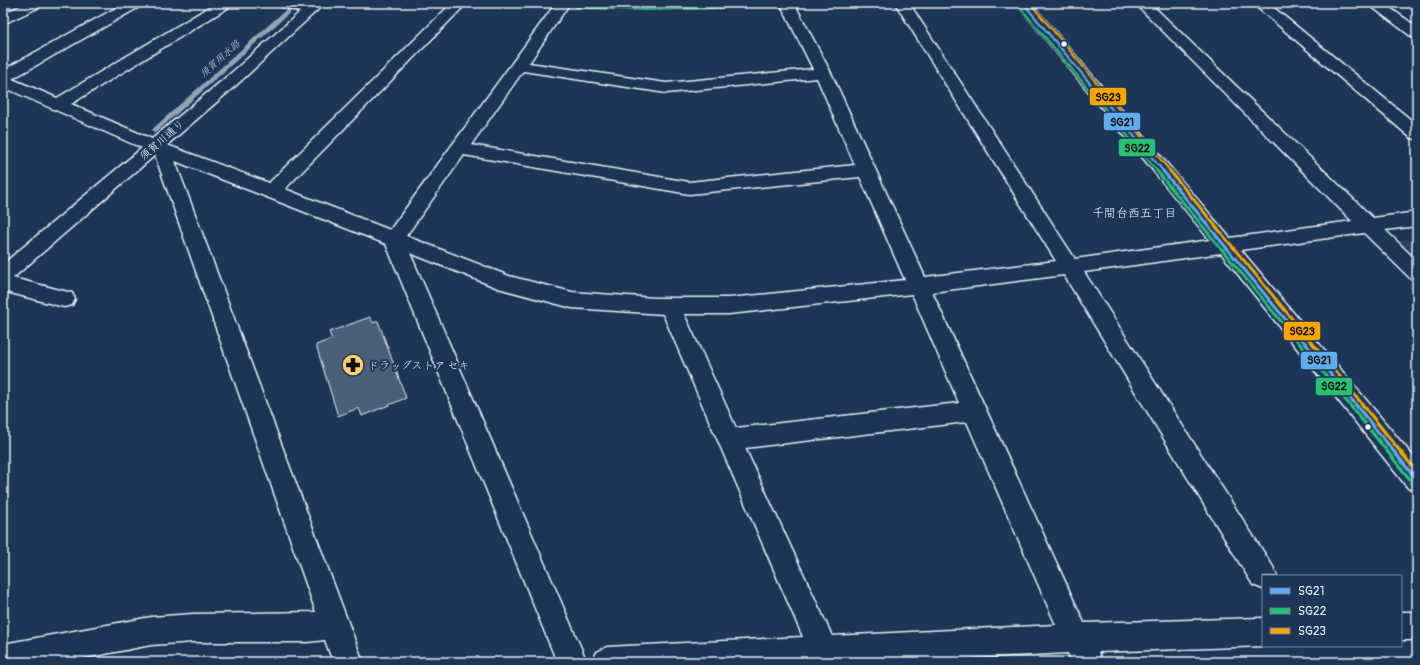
<svg xmlns="http://www.w3.org/2000/svg" width="1420" height="665" font-family="Pangolin,'Klee One',sans-serif">
  <style>
    .built { fill: #2a4162 }
    .lines { fill: none; stroke-linecap: round; stroke-linejoin: round }
    .stream { stroke: #95a4b5; stroke-width: 5 }
    .building { fill: #495e7a; stroke: #e8f1f8 }
    .minor-casing { stroke: #e8f1f8; stroke-width: 3 }
    .minor { fill: #1d3557; fill-rule: evenodd }
    .bus-1-far2-casing { stroke: #1d3557; stroke-width: 4 }
    .bus-1-far1-casing { stroke: #1d3557; stroke-width: 6 }
    .bus-1-casing { stroke: #1d3557; stroke-width: 6 }
    .bus-2-far2-casing { stroke: #1d3557; stroke-width: 4 }
    .bus-2-far1-casing { stroke: #1d3557; stroke-width: 6 }
    .bus-2-casing { stroke: #1d3557; stroke-width: 6 }
    .bus-3-far2-casing { stroke: #1d3557; stroke-width: 4 }
    .bus-3-far1-casing { stroke: #1d3557; stroke-width: 6 }
    .bus-3-casing { stroke: #1d3557; stroke-width: 6 }
    .bus-1-far2 { stroke: #60acee; stroke-width: 2 }
    .bus-1-far1 { stroke: #60acee; stroke-width: 3 }
    .bus-1 { stroke: #60acee; stroke-width: 3.5 }
    .bus-2-far2 { stroke: #26c172; stroke-width: 2 }
    .bus-2-far1 { stroke: #26c172; stroke-width: 3 }
    .bus-2 { stroke: #26c172; stroke-width: 3.5 }
    .bus-3-far2 { stroke: #f7a600; stroke-width: 2 }
    .bus-3-far1 { stroke: #f7a600; stroke-width: 3 }
    .bus-3 { stroke: #f7a600; stroke-width: 3.5 }
    .bus-dot { fill: #e8f1f8; stroke: #1d3557; stroke-width: 1.5 }
    .labels { text-anchor: middle; dominant-baseline: central; stroke-width: 4; stroke-linejoin: round; paint-order: stroke }
    .far-water-label { font-size: 10px; font-style: italic; fill: #b7c4d1; stroke: #1d3557 }
    .street-label { font-size: 11px; fill: #e8f1f8; stroke: #1d3557 }
    .poi-label { font-size: 11px; fill: #e8f1f8; stroke: #1d3557; text-anchor: start }
    .neighbourhood-label { font-size: 12px; fill: #e8f1f8; stroke: #1d3557 }
    .line-badge { stroke: #1d3557; stroke-width: 1.5 }
    .pale-badge-label { font-size: 11px; text-anchor: middle; font-weight: bold; fill: #111 }
  </style>
  <rect width="100%" height="100%" fill="#1d3557"/>
  <filter id="ink" filterUnits="userSpaceOnUse"><feTurbulence type="fractalNoise" baseFrequency=".025" numOctaves="2"/><feDisplacementMap in="SourceGraphic" scale="8" xChannelSelector="R" yChannelSelector="G"/><feConvolveMatrix kernelMatrix="1 2 1 2 8 2 1 2 1" color-interpolation-filters="sRGB"/></filter>
  <g filter="url(#ink)">
    <polygon class="built" points="1417,238 1417,263 1394,241"/>
    <g class="lines">
      <polyline class="stream" points="155,130 297,3"/>
    </g>
    <polygon class="building" points="370,317 373,323 378,321 406,398 362,416 359,408 338,416 316,345 332,339 329,332"/>
    <g class="lines">
      <g class="minor-casing">
        <g id="minor">
          <polygon points="26,3 44,3 42,6 3,24 3,14"/>
          <path d="M125 3H143L141 6 12 79 57 98 216 3H233L231 6 71 104 152 139 230 74 300 12 280 6 278 3H301L307 5 309 3H325L242 80 167 145 269 183 452 3H467L285 189 390 230 556 3H570L529 63 666 83 813 69 780 3H794L831 73 925 277 1056 261 895 3H909L1075 259 1210 240 1016 3H1031L1230 238 1352 221 1135 3H1150L1373 218 1417 212V226L1385 230 1417 261V281L1410 278 1364 233 1241 250 1417 461V491L1408 488 1221 253 1084 272 1273 567 1277 576H1263V589L1253 585 1064 275 932 292 1084 623 1263 618 1264 646 1098 652 1102 662H1072L1068 653 892 662H592L597 652 607 647 803 637 663 314 572 308 498 288 410 253 587 662H557L386 244 175 161 363 662H333L325 640 307 642H193L151 645 64 662H3V644L151 617 193 614 316 612 155 155 13 278 72 293 75 299 72 305 64 307 3 291V264L142 148 3 87V70ZM523 71 666 93 817 78 855 165 689 182 471 145ZM464 155 689 194 860 177 905 280 729 298H655L572 292 509 276 406 236ZM912 294 959 403 736 428 684 314H729ZM967 422 1056 625 832 636 745 448Z"/>
          <polygon points="574,3 730,3 728,6 723,7 648,9 581,7 576,6"/>
          <polygon points="1252,3 1268,3 1417,125 1417,139 1411,138"/>
          <polygon points="1367,3 1383,3 1417,27 1417,39 1412,37"/>
          <rect x="1401" y="612" width="16" height="28"/>
        </g>
      </g>
      <use href="#minor" class="minor"/>
      <g class="bus-1-far2-casing">
        <g id="bus-1-far2">
          <polyline points="581,3 648,5 723,3"/>
          <polyline points="1023,3 1164,172"/>
        </g>
      </g>
      <g class="bus-1-far1-casing">
        <polyline id="bus-1-far1" points="1163,171 1343,389"/>
      </g>
      <g class="bus-1-casing">
        <polyline id="bus-1" points="1342,388 1417,480"/>
      </g>
      <g class="bus-2-far2-casing">
        <g id="bus-2-far2">
          <polyline points="1019,6 1158,172"/>
          <polyline points="581,8 648,10 723,8"/>
        </g>
      </g>
      <g class="bus-2-far1-casing">
        <polyline id="bus-2-far1" points="1157,171 1337,389"/>
      </g>
      <g class="bus-2-casing">
        <polyline id="bus-2" points="1336,388 1413,483"/>
      </g>
      <g class="bus-3-far2-casing">
        <polyline id="bus-3-far2" points="1030,3 1171,172"/>
      </g>
      <g class="bus-3-far1-casing">
        <polyline id="bus-3-far1" points="1170,171 1350,389"/>
      </g>
      <g class="bus-3-casing">
        <polyline id="bus-3" points="1349,388 1417,472"/>
      </g>
      <use href="#bus-1-far2" class="bus-1-far2"/>
      <use href="#bus-1-far1" class="bus-1-far1"/>
      <use href="#bus-1" class="bus-1"/>
      <use href="#bus-2-far2" class="bus-2-far2"/>
      <use href="#bus-2-far1" class="bus-2-far1"/>
      <use href="#bus-2" class="bus-2"/>
      <use href="#bus-3-far2" class="bus-3-far2"/>
      <use href="#bus-3-far1" class="bus-3-far1"/>
      <use href="#bus-3" class="bus-3"/>
    </g>
  </g>
  <defs>
    <g id="pharmacy-disc" transform="scale(1.15)"><circle r="9.5" fill="#ffd166" stroke="#1d3557"/><path d="M-2-6h4v4h4v4h-4v4h-4v-4h-4v-4h4Z" fill="#111"/></g>
  </defs>
  <g fill-rule="evenodd">
    <use href="#pharmacy-disc" x="353" y="365"/>
  </g>
  <g class="bus-dot">
    <circle cx="1064" cy="44" r="3.5"/>
    <circle cx="1368" cy="427" r="3.5"/>
  </g>
  <g class="labels">
    <g class="far-water-label">
      <text transform="translate(220 59) rotate(-42)">須賀用水路</text>
    </g>
    <g class="street-label">
      <text transform="translate(162 140) rotate(-41)">須賀川通り</text>
    </g>
    <g class="poi-label">
      <text x="368" y="365">ドラッグストア セキ</text>
    </g>
    <g class="neighbourhood-label">
      <text x="1134" y="213">千間台西五丁目</text>
    </g>
  </g>
  <g class="line-badge">
    <rect x="1089" y="87" width="38" height="19" rx="4" fill="#f7a600"/>
    <rect x="1103" y="112" width="38" height="19" rx="4" fill="#60acee"/>
    <rect x="1118" y="138" width="38" height="19" rx="4" fill="#26c172"/>
    <rect x="1283" y="321" width="38" height="20" rx="4" fill="#f7a600"/>
    <rect x="1300" y="351" width="38" height="19" rx="4" fill="#60acee"/>
    <rect x="1315" y="377" width="38" height="19" rx="4" fill="#26c172"/>
  </g>
  <g class="pale-badge-label">
    <text x="1108" y="101">SG23</text>
    <text x="1122" y="126">SG21</text>
    <text x="1137" y="152">SG22</text>
    <text x="1302" y="335">SG23</text>
    <text x="1319" y="364">SG21</text>
    <text x="1334" y="390">SG22</text>
  </g>
  <rect width="1420" height="665" fill="none" stroke="#1d3557" stroke-width="16"/>
  <rect x="8" y="8" width="1404" height="649" fill="none" stroke="#e8f1f8" stroke-width="1.5" filter="url(#ink)"/>
  <rect x="1262" y="575" width="140" height="72" fill="#1d3557" stroke="#6e8097"/>
  <rect x="1270" y="588" width="20" height="6" fill="#60acee" stroke="#6e8097"/>
  <text x="1298" y="595" font-size="12" fill="#e8f1f8">SG21</text>
  <rect x="1270" y="608" width="20" height="6" fill="#26c172" stroke="#6e8097"/>
  <text x="1298" y="615" font-size="12" fill="#e8f1f8">SG22</text>
  <rect x="1270" y="628" width="20" height="6" fill="#f7a600" stroke="#6e8097"/>
  <text x="1298" y="635" font-size="12" fill="#e8f1f8">SG23</text>
</svg>
